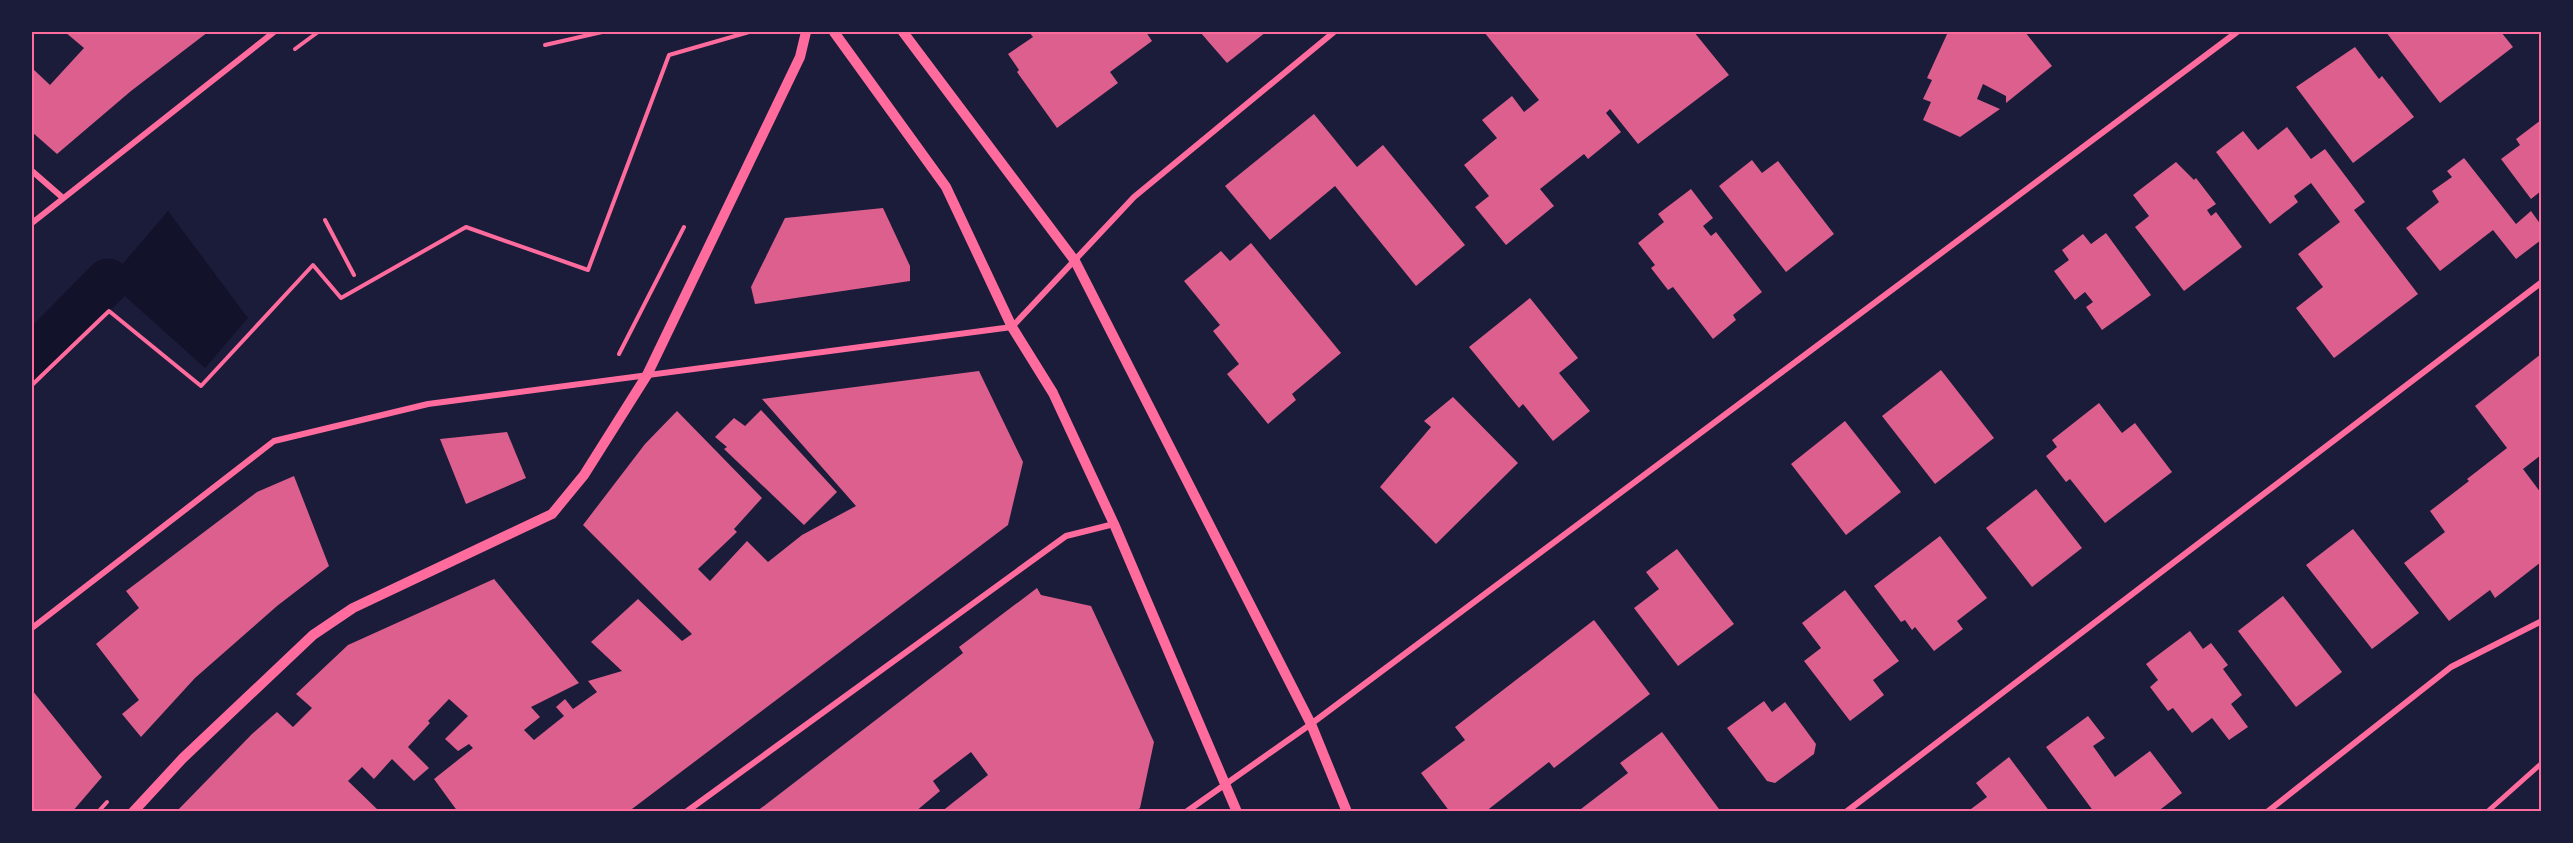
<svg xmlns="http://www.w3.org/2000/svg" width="2573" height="843" font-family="'DM Sans',sans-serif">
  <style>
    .water { fill: #12122b }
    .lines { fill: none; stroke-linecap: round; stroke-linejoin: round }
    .canal { stroke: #12122b; stroke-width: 45 }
    .building { fill: #dd5f8e }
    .path { stroke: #ff6b9d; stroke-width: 4 }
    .pedestrian { stroke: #ff6b9d; stroke-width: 5 }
    .minor { stroke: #ff6b9d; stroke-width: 6 }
    .tertiary { stroke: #ff6b9d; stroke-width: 10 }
    .neatline { fill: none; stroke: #ff6b9d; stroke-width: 2 }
  </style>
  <rect width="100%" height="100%" fill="#1b1b3a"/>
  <polygon class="water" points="168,211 248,318 205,368 108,281"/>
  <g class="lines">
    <polyline class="canal" points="32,358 108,281"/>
  </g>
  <g class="building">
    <polygon points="65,32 208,32 131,91 57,154 32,132 32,68 50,85 84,48"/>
    <polygon points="1029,32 1146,32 1152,41 1110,72 1118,83 1057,128 1017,72 1019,70 1008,54 1033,37"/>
    <polygon points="1200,32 1266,32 1227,63"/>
    <polygon points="1484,32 1694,32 1729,75 1638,144 1610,109 1606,113 1621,132 1588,159 1584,154 1540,189 1554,206 1506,245 1475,207 1489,196 1464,165 1497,138 1482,120 1512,96 1524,112 1539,100"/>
    <polygon points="1948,32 2025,32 2052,66 2006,103 2006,96 1983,84 1977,99 2000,109 1960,137 1923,120 1931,102 1923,99 1932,80 1927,78"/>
    <polygon points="2386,32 2501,32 2513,47 2440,103"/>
    <polygon points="2355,47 2379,79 2382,76 2414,117 2353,163 2296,87"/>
    <polygon points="1314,114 1357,167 1383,145 1465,245 1416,286 1335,186 1270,240 1225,186"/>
    <polygon points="2541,120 2541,191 2531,199 2501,159 2520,145 2516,139"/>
    <polygon points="2287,127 2311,159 2325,149 2365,202 2354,210 2418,294 2334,358 2296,308 2323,287 2298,254 2340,222 2311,183 2294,196 2298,202 2270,224 2216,152 2243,131 2258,150"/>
    <polygon points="2464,158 2516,224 2531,211 2541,225 2541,240 2516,259 2493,230 2440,271 2406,228 2439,202 2432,191 2452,177 2447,171"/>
    <polygon points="1752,160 1762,173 1778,161 1834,234 1786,272 1719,186"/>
    <polygon points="2176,162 2194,180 2196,178 2216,204 2207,210 2211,216 2216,212 2242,247 2184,291 2135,227 2149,216 2133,195"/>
    <polygon points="1691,189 1713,218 1703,226 1711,236 1716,232 1762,292 1733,315 1736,320 1713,339 1673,287 1668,290 1651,268 1655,265 1638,243 1664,222 1658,214"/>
    <polygon points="883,208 910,266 910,281 755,304 751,287 785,218"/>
    <polygon points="2106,233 2151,295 2102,330 2086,307 2093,302 2085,292 2075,300 2054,271 2069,260 2062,250 2083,234 2091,244"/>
    <polygon points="1251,243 1341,353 1292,394 1296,400 1268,424 1227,374 1239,364 1213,331 1220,325 1184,281 1221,251 1230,261"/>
    <polygon points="1530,298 1578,358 1559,373 1590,411 1553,441 1523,404 1519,408 1469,347"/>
    <polygon points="2541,354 2541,455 2523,469 2541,493 2541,562 2495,598 2490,590 2449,621 2404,563 2445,532 2430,511 2469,481 2467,479 2507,448 2475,406"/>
    <polygon points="1941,370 1994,438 1935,484 1882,416"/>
    <polygon points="979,371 1023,462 1008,525 628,812 458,812 434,779 473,748 469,744 458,751 445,739 468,716 449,699 428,721 430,723 408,747 429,768 414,781 392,759 374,779 362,767 348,781 377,809 373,812 176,812 252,734 277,712 293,727 312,708 296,694 348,645 494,579 579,683 531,707 540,717 524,730 534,740 564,716 556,707 565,699 573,709 597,692 588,681 622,671 591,642 638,599 682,641 692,634 583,525 645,444 677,411 762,498 734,529 737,532 698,569 710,581 747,541 768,562 802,535 856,506 762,399"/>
    <polygon points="1453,397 1518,463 1436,544 1380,487 1431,427 1424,421"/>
    <polygon points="2099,403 2122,433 2135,423 2172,472 2105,523 2070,479 2066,482 2046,456 2057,447 2052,440"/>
    <polygon points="761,410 837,492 804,525 724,449 727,447 715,437 734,418 745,426"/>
    <polygon points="1845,421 1901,492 1846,535 1791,464"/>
    <polygon points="507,432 526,478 466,504 440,439"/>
    <polygon points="294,476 329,566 277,606 195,678 141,737 122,714 139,700 96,644 139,608 126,591 257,492"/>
    <polygon points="2036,489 2082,548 2032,587 1986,528"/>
    <polygon points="2353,529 2419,613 2372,649 2306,565"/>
    <polygon points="1940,536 1987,598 1957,621 1963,629 1934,651 1915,627 1912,630 1905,620 1901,622 1874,586"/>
    <polygon points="1677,549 1734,624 1678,666 1634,608 1659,589 1646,572"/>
    <polygon points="1037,588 1041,595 1091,606 1154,742 1140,808 1135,812 941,812 988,775 971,752 933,781 940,791 915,812 756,812 963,653 959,647"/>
    <polygon points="1845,590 1899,661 1873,680 1884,695 1850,721 1804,661 1821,648 1802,623"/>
    <polygon points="2283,596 2342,672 2296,707 2238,631"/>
    <polygon points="1594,620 1650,694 1554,768 1549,762 1485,812 1450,812 1421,773 1465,740 1455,727"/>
    <polygon points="2190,631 2203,649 2211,643 2228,665 2223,669 2242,695 2231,704 2248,727 2229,740 2212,718 2192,733 2173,708 2168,711 2150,687 2158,680 2146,664"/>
    <polygon points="32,690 102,777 72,812 37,812 32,807"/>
    <polygon points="1764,701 1772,712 1785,702 1816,744 1814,754 1775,783 1767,781 1727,728"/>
    <polygon points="2088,716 2105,738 2093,746 2115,777 2150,751 2182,793 2157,812 2094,812 2046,747"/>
    <polygon points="1662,732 1719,809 1716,812 1577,812 1628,773 1620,763"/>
    <polygon points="2009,757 2050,812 1967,812 1987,797 1976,783"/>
  </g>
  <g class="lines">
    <g class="path">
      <polyline points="545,45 602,32"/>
      <polyline points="295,49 318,32"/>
      <polyline points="325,220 354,275"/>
      <polyline points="619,354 684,227"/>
      <polyline points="32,385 109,311 201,386 313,265 341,298 466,227 588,270 669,55 749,32"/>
      <polyline points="98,812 107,802"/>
    </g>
    <polyline class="pedestrian" points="2487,812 2542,763"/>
    <g class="minor">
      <polyline points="32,171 63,198"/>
      <polyline points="32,223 274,32"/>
      <polyline points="32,628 274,441 428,404 1012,327 1134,197 1334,32"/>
      <polyline points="686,812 1066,536 1114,524"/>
      <polyline points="1186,812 1311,724 2237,32"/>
      <polyline points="1846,812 2542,282"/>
      <polyline points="2267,812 2451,667 2542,621"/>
    </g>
    <g class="tertiary">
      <polyline points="834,32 946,187 1012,327 1053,393 1114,524 1237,812"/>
      <polyline points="903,32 1075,261 1311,724 1347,812"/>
      <polyline points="133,812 183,758 313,635 353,608 552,514 584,475 647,375 800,57 806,32"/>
    </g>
  </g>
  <rect width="2573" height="843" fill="none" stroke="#1b1b3a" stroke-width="66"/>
  <rect x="33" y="33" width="2507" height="777" class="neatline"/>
</svg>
